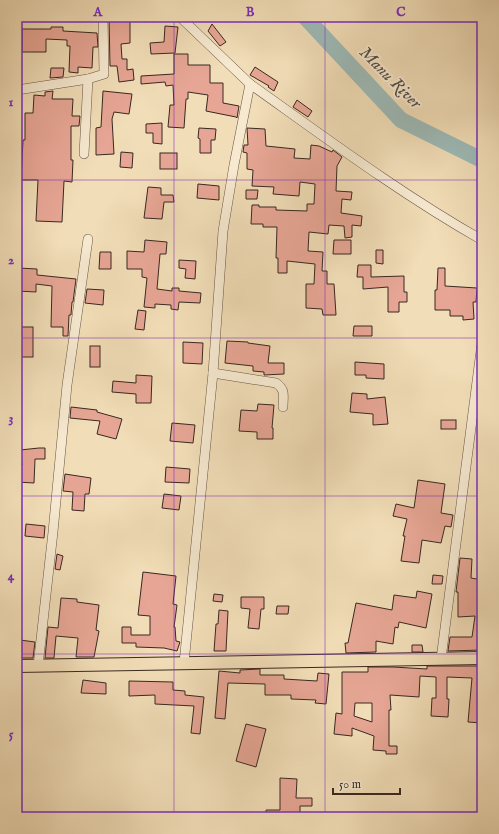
<svg xmlns="http://www.w3.org/2000/svg" width="499" height="834" font-family="'IM FELL English',serif">
  <style>
    .lines { fill: none; stroke-linecap: round; stroke-linejoin: round }
    .river { stroke: #9dbab7; stroke-width: 16 }
    .building { fill: #e7a695; stroke: #392820; fill-rule: evenodd }
    .minor-casing { stroke: #675546; stroke-width: 10 }
    .major-casing { stroke: #392820; stroke-width: 14 }
    .minor { stroke: #f6e9d0; stroke-width: 9 }
    .major { stroke: #f1ddb7; stroke-width: 12 }
    .grid { fill: none; stroke: #7b2cbf; stroke-width: 1; stroke-opacity: 0.55 }
    .labels { text-anchor: middle; dominant-baseline: central; stroke-width: 4; stroke-linejoin: round; paint-order: stroke }
    .water-label { font-size: 17px; font-style: italic; fill: #524c46; stroke: #f6e9d0 }
    .neatline { fill: none; stroke: #7b2cbf; stroke-width: 1.5 }
    .grid-label { font-size: 13px; text-anchor: middle; font-weight: bold; fill: #7b2cbf }
  </style>
  <rect width="100%" height="100%" fill="#f1ddb7"/>
  <filter id="stains"><feTurbulence type="fractalNoise" baseFrequency=".005" numOctaves="4"/><feColorMatrix values="0 0 0 0 .2 0 0 0 0 .09 0 0 0 0 .02 0 0 0 .5 -.17"/></filter>
  <radialGradient id="worn" r=".72"><stop offset=".6" stop-color="#630" stop-opacity="0"/><stop offset="1" stop-color="#630" stop-opacity=".3"/></radialGradient>
  <g class="lines">
    <polyline class="river" points="305,17 401,120 482,160"/>
  </g>
  <g class="building">
    <polygon points="109,17 130,17 130,43 121,44 122,59 127,59 127,70 133,69 134,80 119,82 117,66 110,66"/>
    <polygon points="212,24 226,42 220,46 208,31"/>
    <polygon points="165,26 178,27 175,53 151,54 150,43 164,42"/>
    <polygon points="51,27 63,27 63,31 97,33 98,47 93,47 92,68 78,67 78,73 69,72 70,46 67,46 67,40 46,39 46,52 22,52 22,29 51,29"/>
    <polygon points="174,54 188,54 188,65 210,65 210,83 223,83 223,103 239,106 237,118 236,117 206,111 208,95 188,92 188,99 186,99 184,128 168,127 170,105 174,105 173,85 166,86 165,82 141,84 141,76 174,74"/>
    <polygon points="255,67 278,82 274,91 268,87 269,86 250,75"/>
    <polygon points="51,68 64,68 63,77 50,78"/>
    <polygon points="53,91 52,99 73,99 72,116 80,116 79,126 71,126 71,160 73,160 72,182 64,181 62,222 36,221 38,180 21,180 23,140 25,140 25,113 33,113 34,95 45,96 45,92"/>
    <polygon points="103,91 132,94 129,114 114,112 112,119 114,154 96,155 96,128 101,127"/>
    <polygon points="297,100 312,111 308,117 293,107"/>
    <polygon points="162,123 162,144 153,143 153,133 146,133 146,124"/>
    <polygon points="199,128 216,129 215,140 211,140 211,153 200,153 200,139 198,138"/>
    <polygon points="247,128 265,129 266,146 295,149 294,158 310,159 311,145 319,146 332,152 333,150 342,157 337,166 336,191 352,192 351,200 342,199 341,213 362,216 361,226 352,225 352,237 345,238 344,226 329,225 328,234 309,232 308,251 323,252 322,271 327,271 327,284 334,284 336,315 323,315 322,309 306,308 306,284 314,284 315,264 287,261 287,273 278,273 278,258 276,258 277,227 263,227 263,224 251,224 252,205 259,205 259,207 276,207 276,210 307,211 307,204 314,204 315,184 300,182 299,196 273,194 274,187 252,186 253,170 247,169 247,153 243,152 244,145 248,145"/>
    <polygon points="121,152 133,153 132,168 120,167"/>
    <rect x="160" y="153" width="17" height="16"/>
    <polygon points="198,184 219,186 219,200 197,198"/>
    <polygon points="148,187 161,188 161,195 173,195 174,202 164,202 162,219 144,218"/>
    <polygon points="246,190 258,190 257,199 246,199"/>
    <polygon points="145,240 167,242 166,254 160,254 157,289 172,291 172,288 179,288 179,291 201,293 200,303 179,302 178,310 171,309 171,305 155,304 155,308 144,307 147,278 142,277 142,269 127,269 127,251 144,252"/>
    <polygon points="334,240 351,240 351,254 333,254"/>
    <polygon points="376,250 383,250 383,264 376,263"/>
    <polygon points="100,252 111,252 111,269 99,269"/>
    <polygon points="179,260 196,261 195,279 185,278 186,269 179,268"/>
    <polygon points="358,265 371,265 371,277 404,276 404,292 407,292 407,302 399,302 399,312 388,312 388,287 363,289 363,277 357,277"/>
    <polygon points="18,268 37,269 37,275 76,279 73,302 72,302 71,315 69,315 68,336 63,336 63,327 51,327 52,286 36,284 36,292 17,291"/>
    <polygon points="438,268 445,268 445,286 477,288 476,302 473,302 474,319 463,320 463,316 450,316 450,310 435,310 435,290 437,290"/>
    <polygon points="87,289 104,290 103,305 85,303"/>
    <polygon points="138,310 146,311 144,330 135,329"/>
    <polygon points="354,326 372,326 372,336 353,336"/>
    <rect x="17" y="327" width="16" height="30"/>
    <polygon points="227,341 248,342 248,343 270,346 268,363 284,363 284,374 264,375 264,372 253,371 253,366 225,363"/>
    <polygon points="183,342 203,343 202,364 183,363"/>
    <rect x="90" y="346" width="10" height="21"/>
    <polygon points="355,362 384,364 384,379 366,378 366,375 355,375"/>
    <polygon points="136,375 152,376 151,403 136,403 136,394 112,392 113,381 136,383"/>
    <polygon points="352,393 367,394 367,399 385,397 388,424 373,425 373,414 350,412"/>
    <polygon points="258,404 274,405 272,428 273,428 273,439 257,439 257,432 239,431 241,410 257,411"/>
    <polygon points="71,407 97,410 97,412 122,419 116,439 97,434 100,421 70,418"/>
    <rect x="441" y="420" width="15" height="9"/>
    <polygon points="172,423 195,425 193,443 170,441"/>
    <polygon points="39,448 45,448 45,459 35,459 34,483 17,482 17,465 22,465 20,450"/>
    <polygon points="166,467 190,469 189,483 165,482"/>
    <polygon points="65,474 91,478 89,494 85,494 84,511 72,510 73,492 63,491"/>
    <polygon points="418,480 445,484 441,513 453,515 451,527 445,526 441,543 422,540 419,563 401,561 405,536 403,536 407,519 393,516 396,504 414,508"/>
    <polygon points="164,494 181,496 179,510 162,508"/>
    <polygon points="26,524 45,526 44,538 25,536"/>
    <polygon points="57,554 63,556 60,570 55,569"/>
    <polygon points="460,558 472,559 471,578 482,580 482,650 448,651 450,637 472,637 475,616 458,617 458,592 456,592"/>
    <polygon points="143,572 176,576 173,604 177,605 174,627 175,627 176,641 180,642 177,651 164,648 136,647 136,643 122,643 122,627 131,627 131,635 150,635 150,616 138,615"/>
    <polygon points="433,575 443,576 442,584 432,584"/>
    <polygon points="417,591 432,594 426,628 399,622 398,628 395,627 393,644 376,641 376,652 346,653 345,643 348,643 356,603 392,610 394,595 416,598"/>
    <polygon points="214,594 223,595 222,602 213,601"/>
    <polygon points="241,597 264,597 264,609 261,609 259,629 248,628 250,609 241,608"/>
    <polygon points="61,598 77,599 77,602 99,605 96,630 99,631 94,657 76,657 78,638 56,636 54,658 45,658 48,627 58,628"/>
    <polygon points="277,606 289,606 288,614 276,614"/>
    <polygon points="219,610 228,611 226,651 214,651 216,624 218,624"/>
    <polygon points="20,640 35,642 33,658 18,658"/>
    <polygon points="412,645 422,645 423,652 412,652"/>
    <path d="M427 666H482V723L468 722 472 678 447 677V699H449L448 717 431 716 432 698H436V677L420 676 419 697 390 695 391 710H389V746H397V754H386V751L373 750 374 736 352 728V736L334 734 336 713 342 714V672H368V667H393L427 669ZM355 703H372V722L354 716Z"/>
    <polygon points="260,669 260,675 284,675 284,679 317,681 318,673 329,674 326,704 315,703 316,700 291,699 291,695 265,695 265,684 228,683 225,719 215,718 219,671 240,673 240,670"/>
    <polygon points="83,680 106,683 106,694 81,693"/>
    <polygon points="129,681 173,682 173,690 185,691 185,695 204,697 200,734 191,733 194,706 155,704 155,695 129,696"/>
    <polygon points="246,724 266,729 256,767 236,761"/>
    <polygon points="280,778 297,779 296,798 312,798 312,806 300,806 300,817 266,817 266,810 280,810"/>
  </g>
  <g class="lines">
    <g class="minor-casing">
      <g id="minor">
        <polyline points="180,17 250,84 234,165 223,231 213,373 184,663"/>
        <path d="M250 84C326 138 401 194 482 240"/>
        <polyline points="17,90 88,79 104,74 103,17"/>
        <polyline points="84,154 88,79"/>
        <path d="M213 373 276 383C286 390 283 396 283 407"/>
        <polyline points="441,659 482,343"/>
        <polyline points="38,666 53,532 67,385 88,239"/>
      </g>
    </g>
    <g class="major-casing">
      <polyline id="major" points="17,666 482,658"/>
    </g>
    <use href="#minor" class="minor"/>
    <use href="#major" class="major"/>
  </g>
  <path class="grid" d="M174 17V817M325 17V817M17 180H482M17 338H482M17 496H482M17 654H482"/>
  <g class="labels">
    <g class="water-label">
      <text transform="translate(390 78) rotate(45)">Manu River</text>
    </g>
  </g>
  <rect width="499" height="834" fill="none" stroke="#f1ddb7" stroke-width="44"/>
  <path d="M333 788v6h67v-6" fill="none" stroke="#392820" stroke-width="2"/>
  <text x="339" y="788" font-size="12" fill="#392820" stroke="#f6e9d0" stroke-width="3" paint-order="stroke">50 m</text>
  <rect x="22" y="22" width="455" height="790" class="neatline"/>
  <g class="grid-label">
    <text x="98" y="16">A</text>
    <text x="250" y="16">B</text>
    <text x="401" y="16">C</text>
    <text x="11" y="106">1</text>
    <text x="11" y="264">2</text>
    <text x="11" y="422">3</text>
    <text x="11" y="580">4</text>
    <text x="11" y="738">5</text>
  </g>
  <rect width="100%" height="100%" filter="url(#stains)"/>
  <rect width="100%" height="100%" fill="url(#worn)"/>
</svg>
